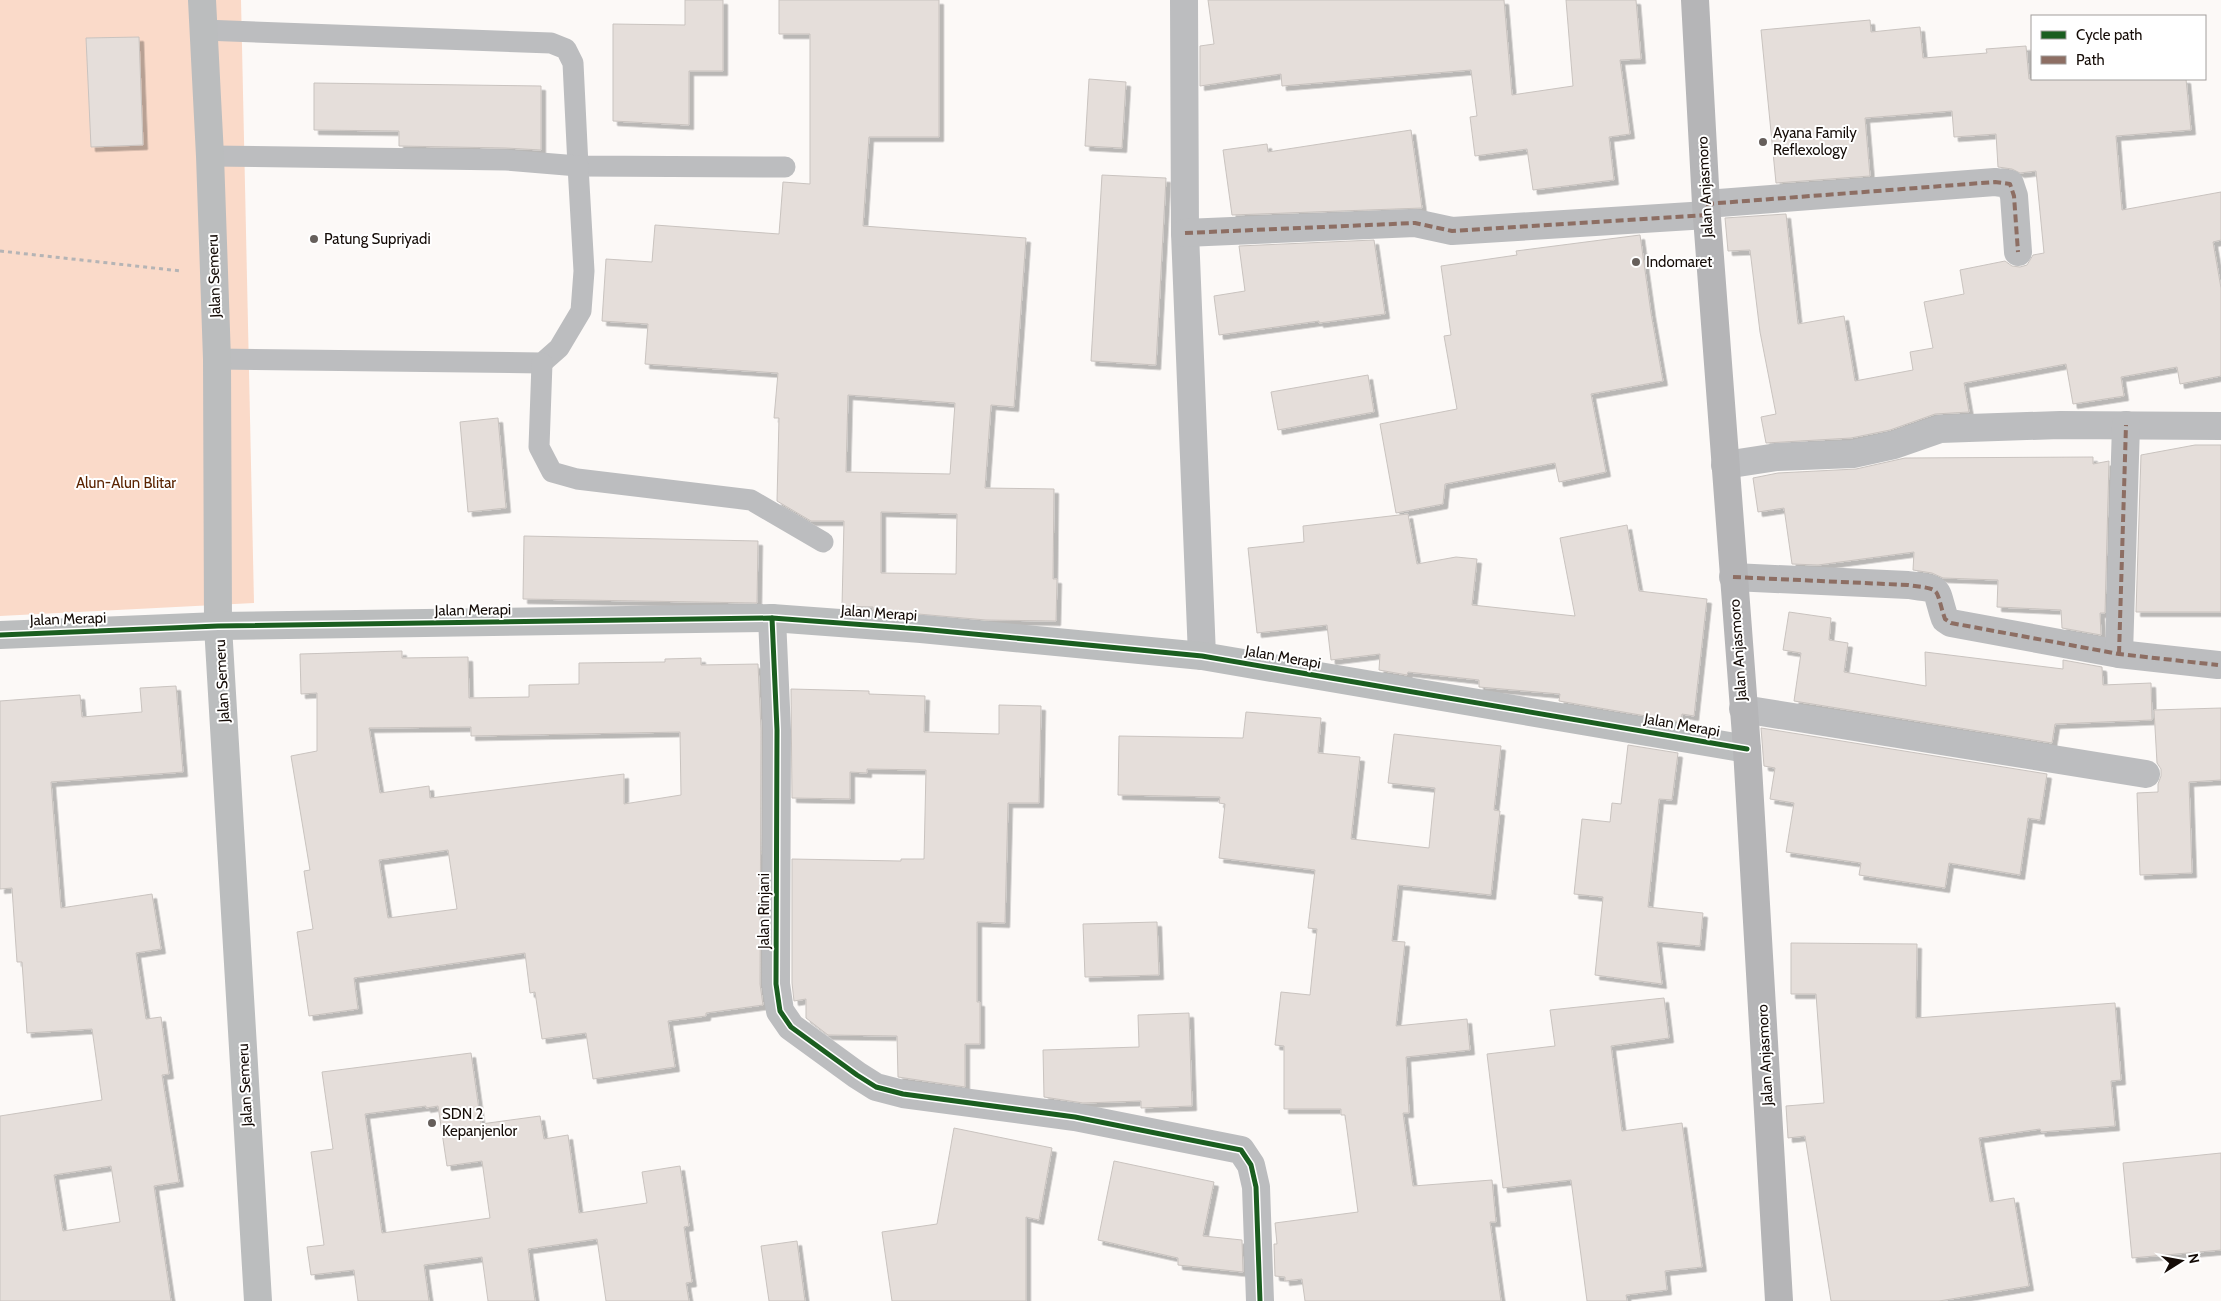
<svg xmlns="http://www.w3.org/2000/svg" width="2221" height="1301" font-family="Cabin,sans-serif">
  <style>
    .green { fill: #fadac9 }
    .building { fill: #e5deda; stroke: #c9c3bf; fill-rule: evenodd; filter: url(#shadow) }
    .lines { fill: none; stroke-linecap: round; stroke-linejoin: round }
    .path { stroke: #b5b4b5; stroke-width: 3; stroke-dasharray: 4 4; stroke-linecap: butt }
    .lane { stroke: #bcbdbf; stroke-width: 21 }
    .street { stroke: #bcbdbf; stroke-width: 28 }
    .secondary { stroke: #bbbdbe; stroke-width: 28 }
    .primary { stroke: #b5b5b7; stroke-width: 28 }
    .quiet { stroke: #8d6e63; stroke-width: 4; stroke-dasharray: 8 4; stroke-linecap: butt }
    .cycleway-casing { stroke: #fff; stroke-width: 8 }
    .cycleway { stroke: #1b5e20; stroke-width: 5 }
    .poi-dot { fill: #665f5b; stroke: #fff; stroke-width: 2 }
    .labels { text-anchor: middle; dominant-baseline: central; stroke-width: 4; stroke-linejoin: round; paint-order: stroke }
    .poi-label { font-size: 15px; fill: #150c07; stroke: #fff; text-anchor: start }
    .street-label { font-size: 15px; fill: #150c07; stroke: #fff }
    .park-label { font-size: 15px; fill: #5b2300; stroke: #fff }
  </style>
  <defs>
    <filter id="shadow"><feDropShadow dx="4.5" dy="4.5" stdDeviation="0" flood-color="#0004"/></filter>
  </defs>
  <rect width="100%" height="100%" fill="#fcf9f7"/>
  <polygon class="green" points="0,0 241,0 254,603 0,616"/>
  <g class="building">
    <polygon points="685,0 723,0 723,71 689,71 689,125 613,121 613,24 685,25"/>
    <path d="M779 0H939V137H869L863 226 1026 238 1014 407 991 405 985 488 1054 489 1053 579H1057L1056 621 986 620 873 610V607L842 606 844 521H811L777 501 779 418H774L778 373 645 364 648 324 602 321 606 259 652 262 655 225 779 234 783 182 810 184V34H779ZM848 395 955 403 950 474 846 472ZM881 512 957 514 956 574 881 573Z"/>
    <polygon points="1208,0 1504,0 1512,95 1573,86 1566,0 1636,0 1641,59 1620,60 1630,134 1609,137 1614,180 1533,190 1527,149 1475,156 1470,117 1477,116 1471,70 1282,86 1281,74 1200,86 1200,46 1214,44"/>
    <polygon points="1870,20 1871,32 1920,27 1923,58 1987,53 1986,49 2026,46 2029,79 2186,79 2191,130 2116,136 2122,210 2221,192 2221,240 2213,242 2221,288 2221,376 2180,384 2177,367 2121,377 2124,396 2073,404 2066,364 1964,383 1969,412 1935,414 1890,430 1851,438 1766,443 1761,417 1776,414 1760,332 1750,250 1728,251 1725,218 1786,214 1798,324 1844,316 1855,381 1913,370 1910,352 1933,348 1924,302 1964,294 1960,270 2005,261 2012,266 2020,267 2027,265 2033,255 2044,253 2036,171 2020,173 2012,169 1998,167 1996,134 1954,137 1952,111 1865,118 1870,176 1776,183 1761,30"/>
    <polygon points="139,37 143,145 91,147 86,38"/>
    <polygon points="1089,79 1126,82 1122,148 1085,146"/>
    <polygon points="314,83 541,86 541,150 506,148 399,146 399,131 314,130"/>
    <polygon points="1411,130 1422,208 1232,215 1223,150 1267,144 1268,152"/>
    <polygon points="1102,175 1166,178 1156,365 1091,361"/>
    <polygon points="1640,235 1651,313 1663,381 1591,394 1606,472 1559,482 1555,463 1445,484 1443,504 1396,513 1380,424 1457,409 1444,336 1451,335 1441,266 1517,255 1516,251"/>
    <polygon points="1374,240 1385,314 1319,323 1319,321 1219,335 1214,296 1245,291 1239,246"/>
    <polygon points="1368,375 1374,412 1278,430 1271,392"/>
    <polygon points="498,418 506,508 468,512 460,422"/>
    <polygon points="2195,445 2221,445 2221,612 2136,612 2141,455"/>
    <polygon points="2093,457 2093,464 2109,461 2105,613 2100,613 2101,635 2062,628 2061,610 1997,607 1998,580 1943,578 1932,573 1913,570 1914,552 1818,565 1792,564 1784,508 1758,512 1753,478 1778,473 1856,469 1905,458"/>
    <polygon points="1408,514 1417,564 1456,557 1477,559 1472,605 1575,616 1560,538 1627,525 1639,591 1707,599 1694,716 1682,714 1681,722 1559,701 1560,694 1479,687 1479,680 1408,672 1407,675 1379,670 1380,654 1331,660 1327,625 1257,633 1248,548 1304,542 1303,526"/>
    <polygon points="524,536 758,541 757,603 523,599"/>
    <polygon points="1789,612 1831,618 1829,640 1848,643 1844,672 1926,686 1925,652 2063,669 2063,660 2102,667 2103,685 2151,683 2152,720 2055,724 2052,743 1794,701 1801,653 1783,650"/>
    <path d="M402 651V658L468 657 469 698 529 697V685L579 684V663L665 662V659L701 658V665L758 664 761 730 760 984 763 1005 706 1013V1016L668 1021 675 1067 593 1079 586 1033 542 1039 535 992 530 993 525 953 354 978 358 1009 309 1016 297 932 313 929 304 871 310 870 291 756 317 751V693L301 694 300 654ZM471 727V736L680 732 681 795 624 804V774L430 798 429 786 380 793 369 728ZM448 850 457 909 388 918 379 860Z"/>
    <path d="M176 686 183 772 51 782 61 908 152 894 161 949 136 953 146 1019 161 1017 169 1074 162 1075 179 1182 154 1186 171 1301H0V1116L102 1100 92 1029 27 1033 22 962H17L12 888 0 889V701L80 695 82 717 142 712 140 688ZM111 1166 120 1222 63 1231 54 1175Z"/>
    <polygon points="791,689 869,691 869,694 925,696 924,732 999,734 999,705 1041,706 1039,803 1008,803 1005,923 977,922 977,1002 980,1002 980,1044 965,1044 965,1087 898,1077 897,1036 828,1035 806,1018 806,999 794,1001 792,983 792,859 901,861 901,859 924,859 926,770 867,769 867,773 850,772 850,799 792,798"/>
    <polygon points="2221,708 2221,780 2189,782 2192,873 2140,875 2137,793 2158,792 2158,784 2161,776 2161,769 2157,763 2154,710"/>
    <polygon points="1246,712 1321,718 1318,753 1360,757 1351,839 1429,848 1435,788 1388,783 1394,734 1501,746 1494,810 1500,811 1491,895 1398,885 1392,941 1405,942 1396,1026 1467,1019 1470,1050 1406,1057 1409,1113 1403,1113 1413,1186 1492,1180 1496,1222 1490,1222 1501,1301 1305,1301 1302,1279 1285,1281 1285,1277 1275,1276 1274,1244 1277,1244 1275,1223 1358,1212 1345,1115 1341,1115 1341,1109 1284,1109 1284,1046 1275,1045 1281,992 1310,995 1317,929 1308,928 1315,870 1219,858 1225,804 1219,803 1220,797 1118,795 1119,736 1243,738"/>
    <polygon points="1761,728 2047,774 2040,820 2028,818 2020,875 1949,863 1945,888 1859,875 1861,863 1786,852 1794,803 1770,799 1775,768 1764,766"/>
    <polygon points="1628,745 1678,753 1672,800 1659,799 1648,907 1703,913 1700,946 1657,942 1662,984 1595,975 1603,897 1574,894 1582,819 1610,822 1612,803 1621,804"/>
    <polygon points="1157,922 1159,975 1085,977 1083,924"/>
    <polygon points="1791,943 1917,944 1916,1018 2115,1003 2121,1080 2111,1081 2115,1126 2041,1132 2040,1129 1979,1138 1990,1202 2014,1198 2029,1286 1939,1301 1831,1301 1805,1136 1788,1138 1786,1106 1824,1103 1816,994 1791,994"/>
    <polygon points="1664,998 1669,1038 1611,1046 1622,1131 1682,1123 1702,1267 1665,1271 1667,1290 1626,1295 1627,1301 1587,1301 1571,1180 1503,1188 1487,1054 1555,1046 1550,1010"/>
    <polygon points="1189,1013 1192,1106 1141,1108 1141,1101 1083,1103 1044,1097 1043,1050 1139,1047 1138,1015"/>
    <path d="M471 1053 481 1124 540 1116 544 1139 568 1135 579 1213 647 1203 642 1172 680 1166 689 1226 684 1227 692 1282 686 1283 689 1301H606L597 1239 528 1249 535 1301H488L482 1257 424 1265 429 1301H358L354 1270 311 1275 307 1247 324 1245 311 1152 333 1149 322 1072ZM426 1106V1108L438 1106 447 1166 482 1161 490 1218 382 1233 365 1114Z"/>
    <polygon points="954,1128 1052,1148 1039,1220 1026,1217 1026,1301 892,1301 882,1232 937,1224"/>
    <polygon points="2221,1153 2221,1250 2132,1258 2123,1163"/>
    <polygon points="1114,1161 1214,1182 1203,1236 1242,1240 1243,1272 1178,1265 1178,1258 1098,1240"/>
    <polygon points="797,1241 805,1301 769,1301 761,1246"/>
  </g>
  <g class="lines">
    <polyline class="path" points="0,251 181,271"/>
    <g class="lane">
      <polyline points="203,30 551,43 566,49 573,63 578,166 785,167"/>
      <polyline points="210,156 506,160 578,166 584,271 581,311 559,348 542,363 217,359"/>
      <polyline points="542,363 539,447 552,472 577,479 751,500 823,542"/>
    </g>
    <g class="street">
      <polyline points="1184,0 1185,233 1202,656"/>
      <polyline points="1706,204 1995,182 2010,184 2014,196 2018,252"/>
      <polyline points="1185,233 1415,223 1452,231 1707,215"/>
      <polyline points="1725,465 1777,457 1853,454 1894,445 1940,429 2060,425 2221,426"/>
      <path d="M1733 577 1908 585C1944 590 1934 587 1945 619L1951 623 2119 654 2218 665"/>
      <polyline points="772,618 777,730 776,984 780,1011 791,1027 857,1075 876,1087 903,1094 1075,1117 1241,1150 1251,1165 1256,1187 1260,1301"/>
      <polyline points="2119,654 2126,425"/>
      <polyline points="1743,709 2146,774"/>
    </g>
    <g class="secondary">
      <polyline points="202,0 210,156 217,359 218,626 258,1301"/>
      <polyline points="0,635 218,626 772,618 921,629 1202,656 1747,749"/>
    </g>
    <polyline class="primary" points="1695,0 1706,204 1747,749 1779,1301"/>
    <g class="quiet">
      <polyline points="1706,204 1995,182 2010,184 2014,196 2018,252"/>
      <polyline points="1185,233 1415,223 1452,231 1707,215"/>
      <path d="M1733 577 1908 585C1944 590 1934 587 1945 619L1951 623 2119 654 2218 665"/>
      <polyline points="2119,654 2126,425"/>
    </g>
    <g class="cycleway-casing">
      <g id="cycleway">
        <polyline points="772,618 777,730 776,984 780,1011 791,1027 857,1075 876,1087 903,1094 1075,1117 1241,1150 1251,1165 1256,1187 1260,1301"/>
        <polyline points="0,635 218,626 772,618 921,629 1202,656 1747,749"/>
      </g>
    </g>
    <use href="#cycleway" class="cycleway"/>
  </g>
  <g class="poi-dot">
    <circle cx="1763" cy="142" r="5"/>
    <circle cx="314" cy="239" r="5"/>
    <circle cx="1636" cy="262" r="5"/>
    <circle cx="432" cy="1123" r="5"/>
  </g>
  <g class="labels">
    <g class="poi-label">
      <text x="1773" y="133">Ayana Family<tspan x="1773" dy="17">Reflexology</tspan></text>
      <text x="324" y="239">Patung Supriyadi</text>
      <text x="1646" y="262">Indomaret</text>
      <text x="442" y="1114">SDN 2<tspan x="442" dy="17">Kepanjenlor</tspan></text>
    </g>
    <g class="street-label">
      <text transform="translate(1705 187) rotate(-93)">Jalan Anjasmoro</text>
      <text transform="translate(214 276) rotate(-92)">Jalan Semeru</text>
      <text transform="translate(473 610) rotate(-1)">Jalan Merapi</text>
      <text transform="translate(879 613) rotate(4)">Jalan Merapi</text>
      <text transform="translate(68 619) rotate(-2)">Jalan Merapi</text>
      <text transform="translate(1738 650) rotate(-94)">Jalan Anjasmoro</text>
      <text transform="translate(1283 657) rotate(10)">Jalan Merapi</text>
      <text transform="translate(222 681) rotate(-93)">Jalan Semeru</text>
      <text transform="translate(1682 725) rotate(10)">Jalan Merapi</text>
      <text transform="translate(764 911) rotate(-90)">Jalan Rinjani</text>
      <text transform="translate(1765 1055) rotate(-93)">Jalan Anjasmoro</text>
      <text transform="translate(245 1085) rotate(-93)">Jalan Semeru</text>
    </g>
    <g class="park-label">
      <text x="126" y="483">Alun-Alun Blitar</text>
    </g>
  </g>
  <rect x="2031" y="15" width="175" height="65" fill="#ffffff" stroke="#a19e9c"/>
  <rect x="2041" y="31" width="25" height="8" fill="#1b5e20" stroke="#a19e9c"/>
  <text x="2076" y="40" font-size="15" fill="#150c07">Cycle path</text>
  <rect x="2041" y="56" width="25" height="8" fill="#8d6e63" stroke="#a19e9c"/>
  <text x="2076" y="65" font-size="15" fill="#150c07">Path</text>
  <g transform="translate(2181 1261) rotate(79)" stroke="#ffffff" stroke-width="4" paint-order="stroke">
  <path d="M0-4L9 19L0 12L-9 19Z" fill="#150c07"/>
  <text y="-8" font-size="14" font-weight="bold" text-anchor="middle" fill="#150c07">N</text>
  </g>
</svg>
